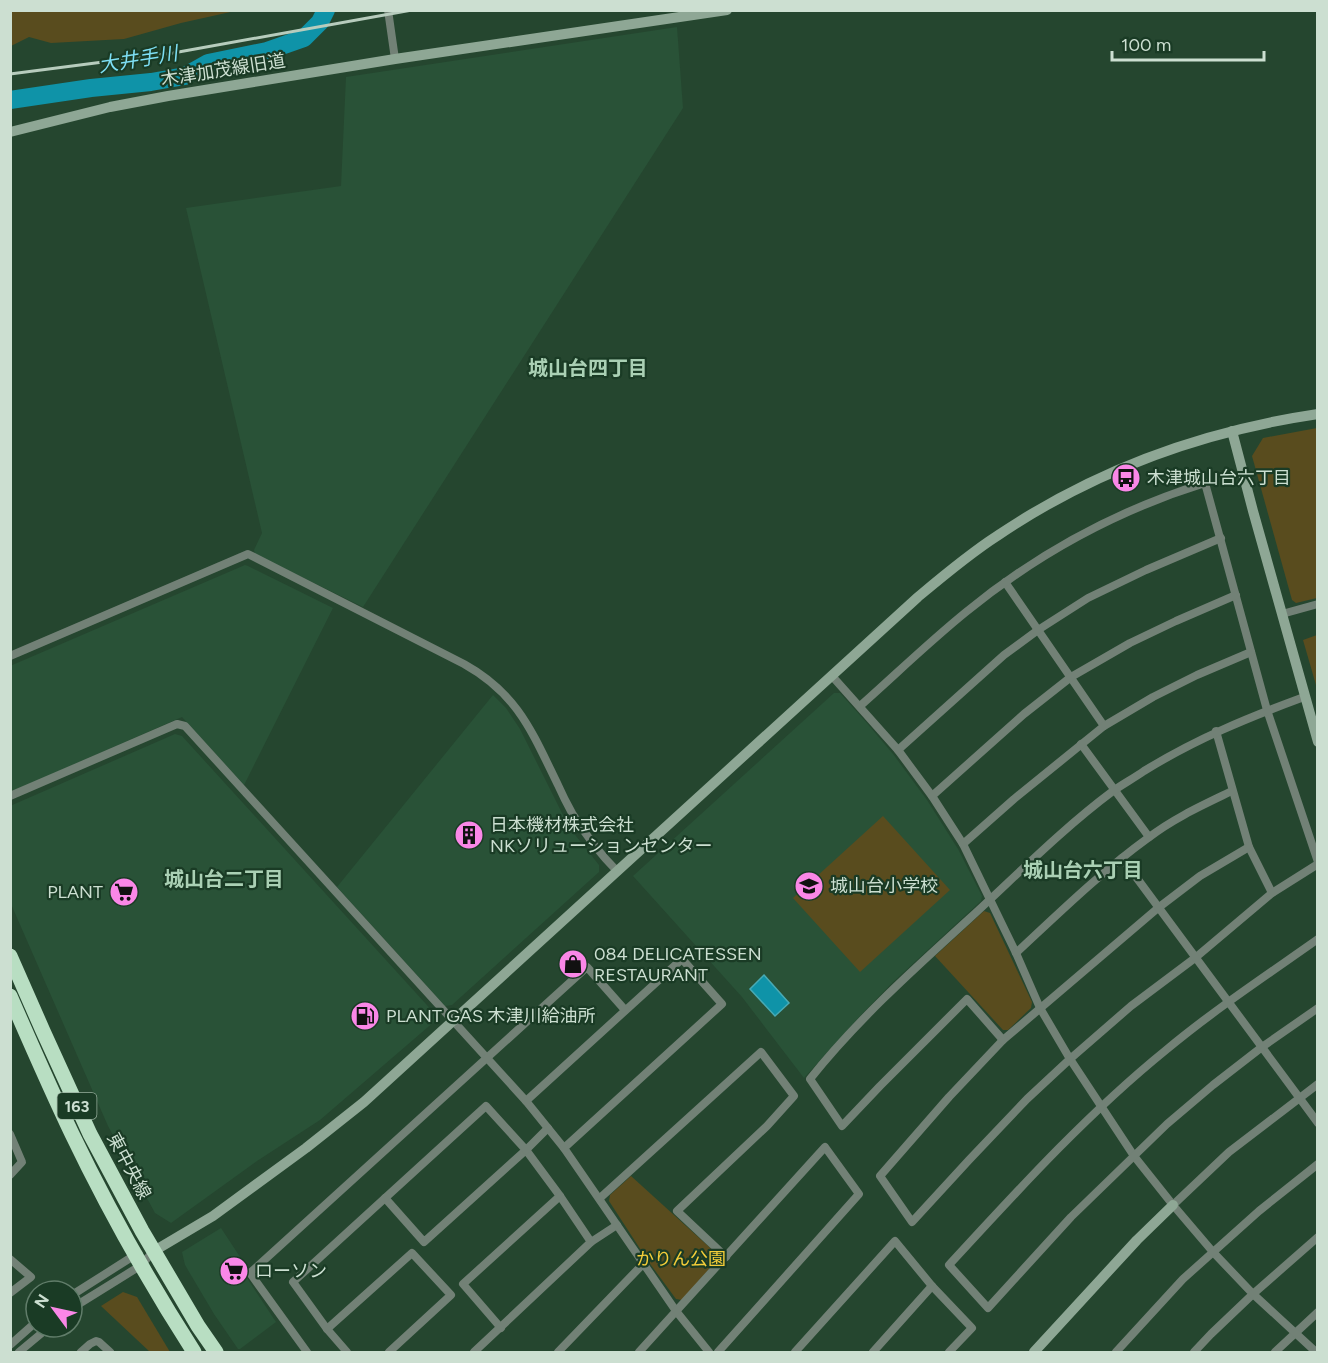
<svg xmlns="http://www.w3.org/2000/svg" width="1328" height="1363" font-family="Figtree,'Noto Sans JP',sans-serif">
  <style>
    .built { fill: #295237 }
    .green { fill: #594c1e }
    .water { fill: #0f93a8; stroke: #48aab4; stroke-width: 1.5 }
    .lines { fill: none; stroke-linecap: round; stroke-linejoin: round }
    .river { stroke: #0f93a8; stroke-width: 18 }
    .street { stroke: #728176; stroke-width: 8 }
    .secondary { stroke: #8ea795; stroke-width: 10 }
    .highway { stroke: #b8dec2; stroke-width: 15 }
    .rail { stroke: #b7ccbd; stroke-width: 3 }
    .labels { text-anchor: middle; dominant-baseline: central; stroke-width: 4.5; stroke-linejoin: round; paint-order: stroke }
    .shield { fill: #1a3b25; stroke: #97ae9d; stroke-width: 1.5 }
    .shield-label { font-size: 16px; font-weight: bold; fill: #ccdfd1 }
    .street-label { font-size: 18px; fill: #ccdfd1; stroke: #1a3b25 }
    .poi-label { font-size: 18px; fill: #ccdfd1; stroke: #1a3b25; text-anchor: start }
    .park-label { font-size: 18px; fill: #f4cd39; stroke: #1a3b25 }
    .water-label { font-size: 20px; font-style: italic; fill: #7edff4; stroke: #1a3b25 }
    .neighbourhood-label { font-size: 20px; font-weight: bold; fill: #aad0b4; stroke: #1a3b25 }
  </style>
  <rect width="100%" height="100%" fill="#25462f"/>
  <g class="built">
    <polygon points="677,27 683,108 363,607 255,554 254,550 262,533 186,208 341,186 346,77"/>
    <polygon points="245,565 248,566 333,608 244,785 182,717 11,792 10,666"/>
    <polygon points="834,693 840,693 866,722 893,754 927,800 958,849 982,896 981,901 892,983 860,1016 804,1078 742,997 633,876"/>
    <polygon points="493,695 506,708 520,729 563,815 576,836 599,865 599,872 452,1005 445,1006 337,887"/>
    <polygon points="175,734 182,736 436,1015 435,1021 320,1120 257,1161 171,1223 155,1213 108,1126 11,904 10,806"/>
    <polygon points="221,1228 246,1266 243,1272 276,1322 240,1349 238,1349 214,1314 185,1265 182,1252"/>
  </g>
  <g class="green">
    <polygon points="11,10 235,10 235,11 181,23 124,39 51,43 29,37 11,46"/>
    <polygon points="1317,428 1317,598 1296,603 1292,600 1252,456 1263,438"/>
    <polygon points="1317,635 1318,684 1316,685 1303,640"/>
    <polygon points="883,816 950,890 860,972 793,898"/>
    <polygon points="984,911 990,913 1032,1002 1031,1008 1008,1030 1003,1030 935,956"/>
    <polygon points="631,1176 718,1255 717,1260 682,1300 676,1299 648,1261 609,1201 610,1195"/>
    <polygon points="123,1292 137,1297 170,1352 150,1352 101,1306"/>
  </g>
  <polygon class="water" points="764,975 789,1003 775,1016 750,989"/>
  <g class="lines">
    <polyline class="river" points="10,100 91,88 151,82 185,76 208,63 267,51 304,38 320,22 326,10"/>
    <g class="street">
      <polyline points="388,10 395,59"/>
      <polyline points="1005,582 1104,726"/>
      <polyline points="1282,614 1318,604"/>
      <path d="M10 656 248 554 464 664C518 694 532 732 558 785 562 794 567 804 572 813 585 834 600 854 617 871"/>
      <polyline points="832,676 898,750 932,796 963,844 1016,953 1040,1008 1070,1059 1134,1156 1173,1205 1213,1252 1253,1294 1211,1334 1194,1352"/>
      <path d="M860 706C895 675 929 642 966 612 1037 554 1118 510 1205 483L1267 710 1318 862"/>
      <polyline points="1216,731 1249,847 1272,893"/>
      <polyline points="1081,744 1149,837"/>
      <polyline points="898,750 1004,655 1038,630 1088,598 1146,570 1221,538"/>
      <polyline points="10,796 177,724 185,726 526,1101 564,1148 676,1311 709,1352"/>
      <polyline points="932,796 1024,714 1071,677 1130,643 1176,621 1236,595"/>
      <polyline points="963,844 1014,799 1104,726 1153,697 1197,675 1251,652"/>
      <polyline points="1249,847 1200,876 1158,908 1003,1040 949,1097 880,1176 912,1222 969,1160 1027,1099 1070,1059 1131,1006 1195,958 1272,893 1318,864"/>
      <polyline points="1122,858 1318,1123"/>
      <path d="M1318 939C1267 975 1214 1010 1166 1050 1087 1114 1018 1190 949 1265L988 1308 1071 1217 1167 1124 1213 1085 1262 1047 1318 1008"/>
      <path d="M1016 953C1059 913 1101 872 1148 838 1174 818 1203 805 1232 791"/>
      <path d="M1003 1040 967 999 880 1086 842 1126 810 1079C857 1020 914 969 970 918 1017 875 1062 829 1113 791 1123 784 1134 778 1144 771 1196 739 1247 718 1304 697"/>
      <polyline points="526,1101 682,959 722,1004 564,1148"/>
      <polyline points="10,1134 22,1162 10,1175"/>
      <polyline points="385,1198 424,1242 526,1150 560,1196"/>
      <polyline points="600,1198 761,1052 794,1096 767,1126 677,1211 726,1257"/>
      <polyline points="1173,1205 1229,1152 1318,1084"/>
      <polyline points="10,1259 31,1277 10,1293"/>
      <polyline points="72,1295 135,1255 139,1254"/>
      <polyline points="72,1309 82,1302 140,1266 154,1251"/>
      <polyline points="501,1328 463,1284 560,1196 591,1242"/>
      <polyline points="327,1329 412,1253 451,1295 389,1352"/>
      <polyline points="10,1345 36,1322"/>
      <polyline points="19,1352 49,1327"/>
      <polyline points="81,1352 90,1344 96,1341 99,1342 110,1352"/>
      <polyline points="307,1352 250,1273 587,967 625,1010"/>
      <polyline points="347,1352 327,1329 293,1282 486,1106 526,1150 548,1128"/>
      <polyline points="474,1352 591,1242 617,1225"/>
      <polyline points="558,1352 643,1264"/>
      <polyline points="639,1352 825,1147 859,1194 718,1352"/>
      <polyline points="795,1352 895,1241 932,1286 972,1328 949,1352"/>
      <polyline points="873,1352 932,1286"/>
      <polyline points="1116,1352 1183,1279 1259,1211 1318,1164"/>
      <polyline points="1275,1352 1318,1312"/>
      <polyline points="1316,1352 1253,1294 1318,1237"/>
    </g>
    <g class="secondary">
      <polyline points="10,132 110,107 168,96 395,59 727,10"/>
      <polyline points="1232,431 1253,511 1318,742"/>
      <path d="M154 1251 213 1216 306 1148 364 1102 918 597C943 576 969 554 997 536 1093 471 1203 431 1318 414"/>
      <polyline points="1034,1352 1137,1240 1173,1205"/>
    </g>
    <g class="highway">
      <polyline points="10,956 43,1031 90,1134 142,1231 198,1326 216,1352"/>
      <path d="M10 996C30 1042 50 1088 72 1134 108 1209 149 1282 194 1352"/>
    </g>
    <polyline class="rail" points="10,74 173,53 412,10"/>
  </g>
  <defs>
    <g id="bus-disc" transform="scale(1.5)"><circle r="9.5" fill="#fa87e7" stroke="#1a3b25"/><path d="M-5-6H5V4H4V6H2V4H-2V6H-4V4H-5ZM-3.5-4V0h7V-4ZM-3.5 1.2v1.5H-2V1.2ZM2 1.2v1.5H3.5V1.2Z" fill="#111"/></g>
    <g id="building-disc" transform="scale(1.5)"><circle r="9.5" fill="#fa87e7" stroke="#1a3b25"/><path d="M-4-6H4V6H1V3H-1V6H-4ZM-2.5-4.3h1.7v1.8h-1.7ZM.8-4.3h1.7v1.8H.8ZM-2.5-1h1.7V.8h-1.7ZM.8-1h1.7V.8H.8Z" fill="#111"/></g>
    <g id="school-disc" transform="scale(1.5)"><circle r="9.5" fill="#fa87e7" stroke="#1a3b25"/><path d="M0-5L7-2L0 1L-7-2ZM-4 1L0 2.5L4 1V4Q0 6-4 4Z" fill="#111"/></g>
    <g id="supermarket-disc" transform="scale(1.5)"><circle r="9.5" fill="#fa87e7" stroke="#1a3b25"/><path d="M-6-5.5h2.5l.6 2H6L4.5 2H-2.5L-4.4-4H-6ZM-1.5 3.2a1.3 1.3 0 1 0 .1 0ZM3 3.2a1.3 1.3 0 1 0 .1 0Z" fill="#111"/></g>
    <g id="shop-disc" transform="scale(1.5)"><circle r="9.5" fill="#fa87e7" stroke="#1a3b25"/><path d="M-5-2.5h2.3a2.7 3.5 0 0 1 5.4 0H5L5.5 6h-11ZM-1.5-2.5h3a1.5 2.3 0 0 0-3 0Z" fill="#111"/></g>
    <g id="fuel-disc" transform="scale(1.5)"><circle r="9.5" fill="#fa87e7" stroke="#1a3b25"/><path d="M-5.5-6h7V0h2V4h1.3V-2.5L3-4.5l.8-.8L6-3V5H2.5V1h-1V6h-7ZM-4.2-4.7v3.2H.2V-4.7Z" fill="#111"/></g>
  </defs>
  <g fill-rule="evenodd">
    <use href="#bus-disc" x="1126" y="478"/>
    <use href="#building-disc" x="469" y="835"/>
    <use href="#school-disc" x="809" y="886"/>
    <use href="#supermarket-disc" x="124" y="892"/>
    <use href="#shop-disc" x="573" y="964"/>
    <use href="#fuel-disc" x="365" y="1016"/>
    <use href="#supermarket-disc" x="234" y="1271"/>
  </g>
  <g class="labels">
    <rect class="shield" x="57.5" y="1093" width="39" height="26" rx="4.5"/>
    <g class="shield-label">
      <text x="77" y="1106">163</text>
    </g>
    <g class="street-label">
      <text transform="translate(223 70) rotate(-9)">木津加茂線旧道</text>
      <text transform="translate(129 1166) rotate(62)">東中央線</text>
    </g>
    <g class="poi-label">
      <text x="1147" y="478">木津城山台六丁目</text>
      <text x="490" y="825">日本機材株式会社<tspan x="490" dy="21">NKソリューションセンター</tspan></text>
      <text x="830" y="886">城山台小学校</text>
      <text x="103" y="892" text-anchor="end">PLANT</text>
      <text x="594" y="954">084 DELICATESSEN<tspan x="594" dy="21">RESTAURANT</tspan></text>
      <text x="386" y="1016">PLANT GAS 木津川給油所</text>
      <text x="255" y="1271">ローソン</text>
    </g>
    <g class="park-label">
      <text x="681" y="1259">かりん公園</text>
    </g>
    <g class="water-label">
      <text transform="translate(138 59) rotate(-9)">大井手川</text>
    </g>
    <g class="neighbourhood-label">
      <text x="588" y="368">城山台四丁目</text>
      <text x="1083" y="870">城山台六丁目</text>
      <text x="224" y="879">城山台二丁目</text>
    </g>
  </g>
  <rect width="1328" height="1363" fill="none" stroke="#ccdfd1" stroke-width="24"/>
  <g transform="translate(54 1309) rotate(303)"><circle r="28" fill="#1a3b25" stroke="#617d6a" stroke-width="1.5"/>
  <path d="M0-4.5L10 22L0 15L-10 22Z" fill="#fa87e7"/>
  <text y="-9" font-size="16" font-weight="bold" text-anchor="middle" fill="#ccdfd1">N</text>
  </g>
  <path d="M1112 51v9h152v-9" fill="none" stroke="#ccdfd1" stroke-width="3"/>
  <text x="1121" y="51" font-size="18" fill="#ccdfd1" stroke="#1a3b25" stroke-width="4.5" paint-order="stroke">100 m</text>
</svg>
